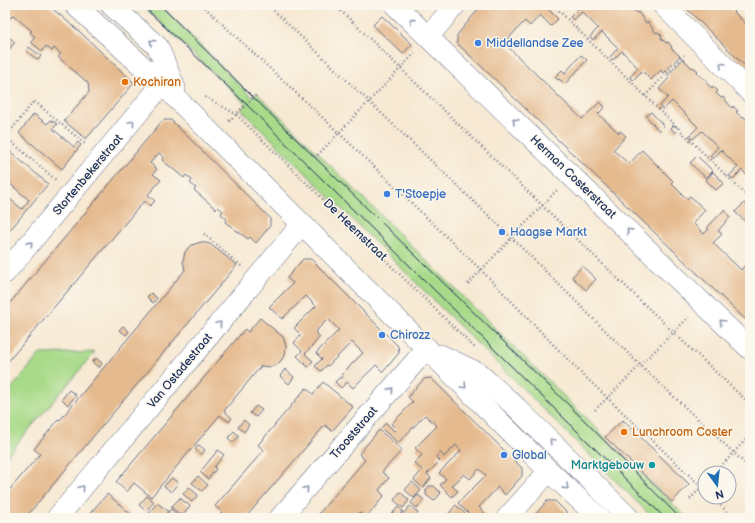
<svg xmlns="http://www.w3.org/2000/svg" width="755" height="523" font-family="'Balsamiq Sans',sans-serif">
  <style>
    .green { fill: #a8da89; stroke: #628474 }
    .building { fill: #e5ba8e }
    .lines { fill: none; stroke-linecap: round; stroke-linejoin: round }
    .minor-casing { stroke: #687087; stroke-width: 22 }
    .path { stroke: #687087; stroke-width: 2.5; stroke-dasharray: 1 3; stroke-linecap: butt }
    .minor { stroke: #fff; stroke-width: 21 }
    .tram { stroke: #1b2f5e; stroke-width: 1 }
    .oneway { stroke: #8d97ae }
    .shop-dot { fill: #3f7fe0; stroke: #fbf7ec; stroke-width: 1.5 }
    .food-dot { fill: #e8710a; stroke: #fbf7ec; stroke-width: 1.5 }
    .culture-dot { fill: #0f9aa8; stroke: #fbf7ec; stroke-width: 1.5 }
    .labels { text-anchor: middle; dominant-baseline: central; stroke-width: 3; stroke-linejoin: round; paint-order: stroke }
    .shop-label { font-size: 12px; fill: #366cbe; stroke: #fbf7ec; text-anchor: start }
    .food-label { font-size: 12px; fill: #c56008; stroke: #fbf7ec; text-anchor: start }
    .street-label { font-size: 12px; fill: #1b2f5e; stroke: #fbf7ec }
    .culture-label { font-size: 12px; fill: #0d838f; stroke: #fbf7ec; text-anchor: end }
  </style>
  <rect width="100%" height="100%" fill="#fbf7ec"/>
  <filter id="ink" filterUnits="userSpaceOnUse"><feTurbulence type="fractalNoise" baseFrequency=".025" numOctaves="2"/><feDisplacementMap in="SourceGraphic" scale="8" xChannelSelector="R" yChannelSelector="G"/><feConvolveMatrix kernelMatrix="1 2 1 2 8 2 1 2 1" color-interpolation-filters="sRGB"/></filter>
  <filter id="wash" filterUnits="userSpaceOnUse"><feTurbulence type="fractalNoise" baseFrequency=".012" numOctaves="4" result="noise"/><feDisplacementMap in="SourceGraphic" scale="16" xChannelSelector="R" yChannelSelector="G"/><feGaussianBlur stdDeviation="0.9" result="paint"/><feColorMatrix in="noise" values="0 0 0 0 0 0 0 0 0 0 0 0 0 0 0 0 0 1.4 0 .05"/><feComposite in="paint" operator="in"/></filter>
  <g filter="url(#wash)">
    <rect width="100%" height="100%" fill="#f7e9d3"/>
    <g class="green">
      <polygon points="142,5 160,5 252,97 257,93 687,518 653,518 241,109 246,104"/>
      <polygon points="95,352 5,458 5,396 40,354"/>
    </g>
    <g id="blocks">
      <g class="building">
        <polygon points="5,5 48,5 80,32 134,83 86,139 64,121 89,92 88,83 58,57 61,54 54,48 52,51 46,46 42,51 31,42 35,37 30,32 32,31 13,15 6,23 7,24 5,27"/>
        <polygon points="482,5 543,5 547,8 558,19 551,26 540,15 530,26 525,21 504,43 582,119 600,102 605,107 598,114 619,133 620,131 626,136 613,150 628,163 630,163 642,150 673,181 671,183 687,199 690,196 705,210 693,223 704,234 709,229 707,228 724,210 730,217 718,231 722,234 713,243 741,270 750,259 750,270 746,274 750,278 750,324 457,43 457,35"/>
        <polygon points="575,5 631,5 633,7 631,8 637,13 638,12 646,23 648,22 656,33 658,32 662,36 661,38 666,43 668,42 672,47 671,48 680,56 663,73 661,70 651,80 642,71 633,80 630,77 638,68 622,51 613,60 610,57 618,48 602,32 593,40 590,37 598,28 582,12 573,20 570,17 578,9"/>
        <polygon points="683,5 727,5 750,28 750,69 746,65 745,66"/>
        <polygon points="382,16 412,44 403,54 373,25"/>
        <polygon points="5,34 15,42 5,55"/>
        <polygon points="29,47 41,56 38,60 26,51"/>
        <polygon points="581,55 587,60 565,84 559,79 558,80 555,77 562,70 565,73"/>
        <polygon points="683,59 692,68 693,67 698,71 696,73 708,81 706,83 712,88 713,86 718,91 716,93 721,98 723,97 732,108 733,106 738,111 736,112 742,118 743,116 748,121 746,122 750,126 750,179 742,170 733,179 729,176 738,167 721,150 713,159 710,156 718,147 702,131 693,139 691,138 689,136 698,127 672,101 663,110 660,106 668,97 659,89 669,78 667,76"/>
        <polygon points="651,112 664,126 659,131 646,116"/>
        <polygon points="34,114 47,124 51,120 57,124 53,129 74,147 78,142 81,145 62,169 19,133"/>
        <polygon points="163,120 171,120 179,128 270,218 270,226 256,243 250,237 248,239 225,222 227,219 221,214 223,211 218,207 216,209 194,190 196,188 190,183 192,180 186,175 184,178 162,160 164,157 159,153 150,163 157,169 153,174 161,180 148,195 155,201 150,206 144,201 5,365 5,309"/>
        <polygon points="674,125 679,129 675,133 671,128"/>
        <polygon points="6,148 48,184 10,230 5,227 5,195 22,209 29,200 8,182 5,186 5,149"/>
        <polygon points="697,156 713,171 706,178 690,163"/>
        <polygon points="713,172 724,183 716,190 706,180"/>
        <polygon points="744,203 750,208 750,226 735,212"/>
        <polygon points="201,242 210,244 237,265 25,518 5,518 5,495 40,454 34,449 59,419 60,420 185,270 183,261 185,252 188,248 192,245"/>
        <polygon points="303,259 311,259 398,346 399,353 383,372 376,365 353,388 347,382 341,388 335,382 340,377 341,379 343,377 341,375 363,353 352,342 328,366 327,365 321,371 315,366 322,359 316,353 339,330 328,319 315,332 320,337 305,354 313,361 308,367 297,356 302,351 294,343 301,335 294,328 316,306 306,296 282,319 269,307 293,283 287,278"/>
        <polygon points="582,266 596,279 586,290 572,277"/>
        <polygon points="151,293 157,298 153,303 147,297"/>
        <polygon points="260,318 283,337 286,346 285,355 279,363 271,367 261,366 224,411 232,418 229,422 220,415 151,497 134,483 127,492 116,482 245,329 248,332"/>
        <polygon points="123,326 129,331 126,335 119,330"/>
        <polygon points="96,358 102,363 99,368 92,362"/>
        <polygon points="285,369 294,377 289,384 280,376"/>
        <polygon points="431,378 522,468 522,476 505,495 498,487 479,507 486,515 483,518 473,518 458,503 486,475 479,469 470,479 464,474 452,486 458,491 452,497 440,485 446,479 439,473 461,451 456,445 444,457 440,452 436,457 440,461 427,474 431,478 423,488 414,480 422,470 414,463 422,455 415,448 437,426 425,415 398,443 381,428 386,423 394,431 396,429 391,424 413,402 408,397 424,379"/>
        <polygon points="323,382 353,407 332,431 325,425 245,518 218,518 222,512 215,506 264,450 258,445 306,388 313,394"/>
        <polygon points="69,390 76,395 68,405 62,399"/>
        <polygon points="256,406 262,410 256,417 250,413"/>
        <polygon points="244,420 249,425 244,432 238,427"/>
        <polygon points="623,420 689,484 672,502 605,437"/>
        <polygon points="379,430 402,450 382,472 389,478 379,490 384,496 366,518 359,512 354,518 315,518 365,460 359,454"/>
        <polygon points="234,431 239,436 233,443 228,438"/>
        <polygon points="199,445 205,450 201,455 195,449"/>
        <polygon points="218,450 224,455 214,467 216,469 208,479 200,472"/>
        <polygon points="198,476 208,485 202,491 192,483"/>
        <polygon points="172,478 178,483 171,492 164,486"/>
        <polygon points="412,482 421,490 414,498 405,490"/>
        <polygon points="429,486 434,486 441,493 434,501 426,495 426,490"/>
        <polygon points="189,487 198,495 192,502 183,494"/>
        <polygon points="400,492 409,500 403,508 394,500"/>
        <polygon points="107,494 118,503 135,518 86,518"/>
        <polygon points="418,495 424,500 417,508 411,503"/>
        <polygon points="147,496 154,502 146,511 139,505"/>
        <polygon points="180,498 190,506 182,516 171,507"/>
        <polygon points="547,501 555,501 572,518 532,518"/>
        <polygon points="157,503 168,511 162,518 155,518 149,513"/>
        <polygon points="456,505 470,518 445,518"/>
        <polygon points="410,506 418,513 414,518 404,518 401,516"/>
        <polygon points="398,507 403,511 398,518 389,518"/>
        <polygon points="171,509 180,517 179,518 167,518 165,516"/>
      </g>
    </g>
  </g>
  <g filter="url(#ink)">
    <use href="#blocks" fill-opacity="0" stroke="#687087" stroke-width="1"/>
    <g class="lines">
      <g class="minor-casing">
        <g id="minor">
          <polyline points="75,5 163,85 549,471 599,518"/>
          <polyline points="111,5 158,47 175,88"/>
          <polyline points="395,5 750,349"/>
          <polyline points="663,5 750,92"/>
          <polyline points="428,37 455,5"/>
          <polyline points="5,273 169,76"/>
          <polyline points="440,355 478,373 517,408 629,518"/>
          <polyline points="57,518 302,224"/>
          <polyline points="280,518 427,348"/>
          <polyline points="507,518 549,471"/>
        </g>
      </g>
      <g class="path">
        <polyline points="202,5 339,133 481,270 580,372 705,490"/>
        <polyline points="268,5 512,238 640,365 750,468"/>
        <polyline points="335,5 673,332 750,404"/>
        <polyline points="553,5 750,199"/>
        <polyline points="645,96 684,55"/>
        <polyline points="205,97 236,114 476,349"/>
        <polyline points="229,121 256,95"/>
        <polyline points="6,137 57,181"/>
        <polyline points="5,138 34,101 85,144"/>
        <polyline points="315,158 415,53"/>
        <polyline points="745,194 750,189"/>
        <polyline points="204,234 241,266"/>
        <polyline points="468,284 557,190"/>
        <polyline points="595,410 689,317"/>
        <polyline points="715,473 750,435"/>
        <polyline points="712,497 734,518"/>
        <polyline points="690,499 705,483"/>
      </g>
      <use href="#minor" class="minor"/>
      <g class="tram">
        <polyline points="142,5 246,104 665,518"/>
        <polyline points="160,5 253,97 584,420 680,518"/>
      </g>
    </g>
    <defs><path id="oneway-chevron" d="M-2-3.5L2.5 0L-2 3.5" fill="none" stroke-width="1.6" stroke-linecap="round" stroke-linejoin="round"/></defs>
    <g class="oneway">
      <use href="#oneway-chevron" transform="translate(412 21) rotate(-136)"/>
      <use href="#oneway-chevron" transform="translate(152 42) rotate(-138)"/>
      <use href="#oneway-chevron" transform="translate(722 65) rotate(-135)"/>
      <use href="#oneway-chevron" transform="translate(515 121) rotate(-136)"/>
      <use href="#oneway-chevron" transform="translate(132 123) rotate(-50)"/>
      <use href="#oneway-chevron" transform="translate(629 231) rotate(-136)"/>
      <use href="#oneway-chevron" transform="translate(30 244) rotate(-50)"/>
      <use href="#oneway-chevron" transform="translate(722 322) rotate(-135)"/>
      <use href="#oneway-chevron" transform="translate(219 324) rotate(-50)"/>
      <use href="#oneway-chevron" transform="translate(464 386) rotate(45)"/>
      <use href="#oneway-chevron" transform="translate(391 390) rotate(-49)"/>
      <use href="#oneway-chevron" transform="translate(552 441) rotate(-135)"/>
      <use href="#oneway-chevron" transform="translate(566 487) rotate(44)"/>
      <use href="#oneway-chevron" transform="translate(82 488) rotate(-50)"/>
      <use href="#oneway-chevron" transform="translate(306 489) rotate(-49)"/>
    </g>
  </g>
  <g class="shop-dot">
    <circle cx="478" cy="43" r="4"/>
    <circle cx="387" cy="194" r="4"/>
    <circle cx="502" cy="232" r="4"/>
    <circle cx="382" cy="335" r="4"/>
    <circle cx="504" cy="455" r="4"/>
  </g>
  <g class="food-dot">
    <circle cx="125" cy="82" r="4"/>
    <circle cx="624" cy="432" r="4"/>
  </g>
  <circle class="culture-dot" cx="652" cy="465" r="4"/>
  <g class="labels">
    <g class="shop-label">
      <text x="486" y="43">Middellandse Zee</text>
      <text x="395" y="194">T'Stoepje</text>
      <text x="510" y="232">Haagse Markt</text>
      <text x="390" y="335">Chirozz</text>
      <text x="512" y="455">Global</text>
    </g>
    <g class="food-label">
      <text x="133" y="82">Kochiran</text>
      <text x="632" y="432">Lunchroom Coster</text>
    </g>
    <g class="street-label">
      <text transform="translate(88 175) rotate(-50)">Stortenbekerstraat</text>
      <text transform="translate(573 177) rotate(44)">Herman Costerstraat</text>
      <text transform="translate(355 230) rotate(44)">De Heemstraat</text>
      <text transform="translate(180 371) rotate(-50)">Van Ostadestraat</text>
      <text transform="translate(354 433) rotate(-49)">Trooststraat</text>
    </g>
    <g class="culture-label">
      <text x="644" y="465">Marktgebouw</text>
    </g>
  </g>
  <rect width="755" height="523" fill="none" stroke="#fbf7ec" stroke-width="20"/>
  <g transform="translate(717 485) rotate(165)"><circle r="19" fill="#fbf7ec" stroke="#a1a7b3"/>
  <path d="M0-3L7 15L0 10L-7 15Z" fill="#1f6fb2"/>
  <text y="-6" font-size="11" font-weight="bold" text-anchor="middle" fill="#1b2f5e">N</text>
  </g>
</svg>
